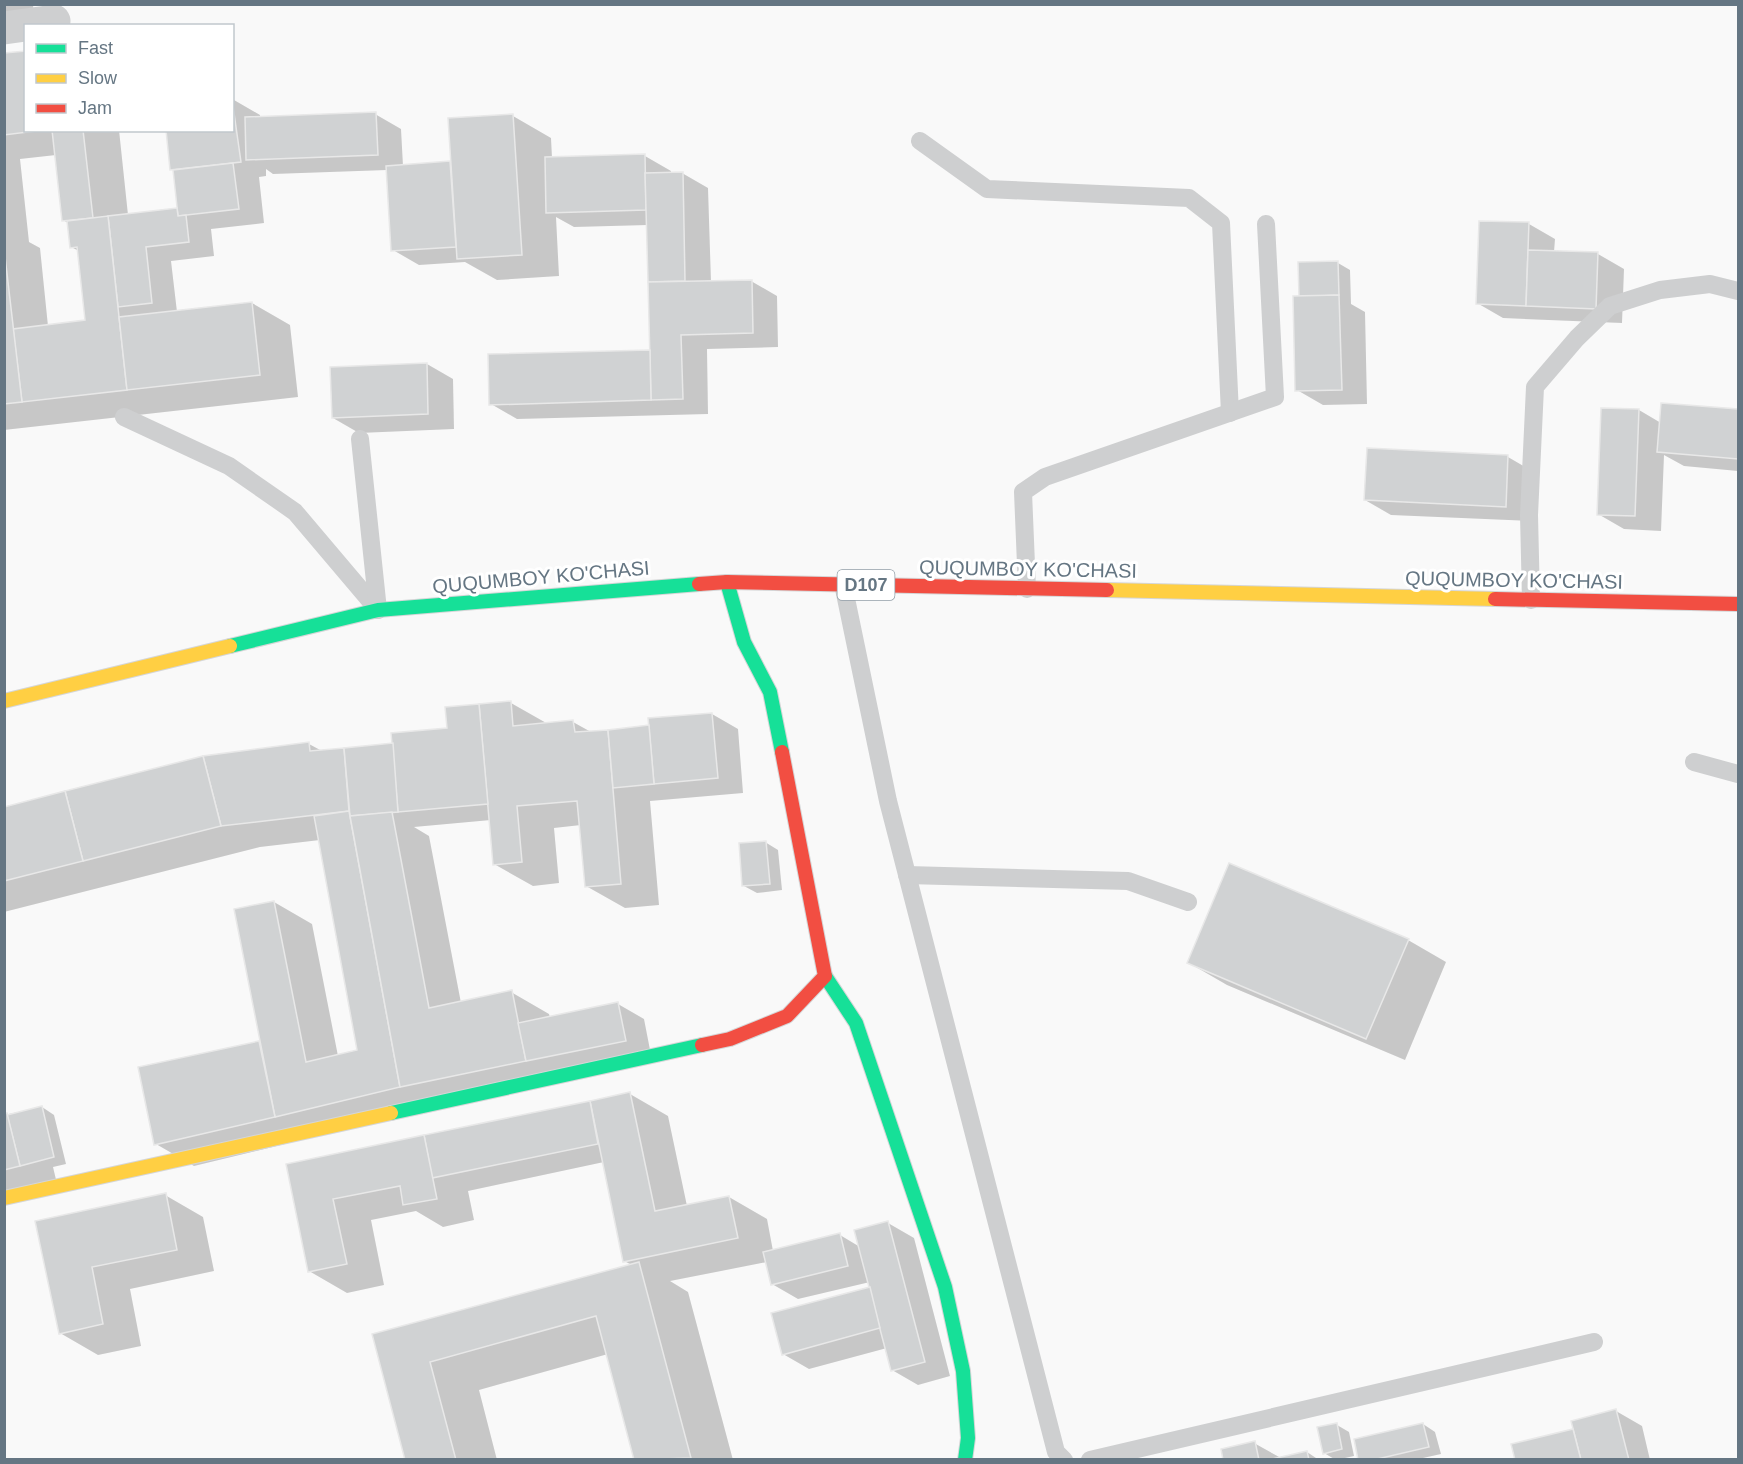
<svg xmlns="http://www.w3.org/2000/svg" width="1743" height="1464" font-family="Arial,sans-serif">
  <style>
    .shadow { fill: #0003; fill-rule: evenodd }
    .building { fill: #d0d2d3; stroke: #e8e8e8; stroke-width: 1.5 }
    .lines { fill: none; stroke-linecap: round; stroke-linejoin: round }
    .fast-casing { stroke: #d5d6d7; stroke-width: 16 }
    .slow-casing { stroke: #d5d6d7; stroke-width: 16 }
    .jam-casing { stroke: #d5d6d7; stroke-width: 16 }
    .lane { stroke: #cecfd0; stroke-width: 18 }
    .street { stroke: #cecfd0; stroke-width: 33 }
    .fast { stroke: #16e098; stroke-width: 14 }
    .slow { stroke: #ffcf43; stroke-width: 14 }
    .jam { stroke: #f24e42; stroke-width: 14 }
    .labels { text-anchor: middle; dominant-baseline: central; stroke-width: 6; stroke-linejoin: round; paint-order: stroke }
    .shield { fill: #fff; stroke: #939fa8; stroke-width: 1.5 }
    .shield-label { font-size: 18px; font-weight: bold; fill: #657683 }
    .street-label { font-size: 20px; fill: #657683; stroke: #fff }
  </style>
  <rect width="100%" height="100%" fill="#f9f9f9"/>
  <g class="shadow">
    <polygon points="4,4 33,4 34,17 4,19"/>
    <path d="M4 55 26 130H119L128 215 179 209 168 130H232L234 100 260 115V118L375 114 401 129 403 166 452 164 513 116 551 138 552 158 645 156 671 171V174L682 173 708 188 711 282 751 281 777 296 778 347 707 349 708 414 517 419 491 404 652 351 648 225 574 227 556 217 559 276 497 280 465 262 419 265 393 250 387 170 273 174 266 169V176L259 177 264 223 211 229 214 256 171 261 177 312 252 303 290 325 298 397 4 430ZM56 155 63 220 68 223 71 247 79 251 87 322 48 326 40 248 29 242 20 159ZM110 219 115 270H112L107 220Z"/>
    <polygon points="1480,222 1529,224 1555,239 1554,252 1598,254 1624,269 1622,323 1503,318 1477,303"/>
    <polygon points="1338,263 1350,270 1351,304 1365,312 1367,404 1323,405 1297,390 1300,298"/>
    <polygon points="427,364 453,379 454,429 359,433 333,418"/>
    <polygon points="1662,404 1738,410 1738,471 1684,466 1664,455 1661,531 1624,529 1598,514 1639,410 1661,423"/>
    <polygon points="1508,457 1534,472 1532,521 1391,515 1365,500"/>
    <polygon points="511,703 548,724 573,722 591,732 651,727 712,714 738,729 743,793 650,801 659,905 625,908 586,886 581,825 554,828 559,883 533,886 494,864 491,820 414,827 429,836 461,1003 511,992 549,1014 550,1018 618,1004 644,1019 651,1055 194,1166 156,1144 139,1068 260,1042 274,902 312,924 338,1056 359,1051 320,840 260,847 4,912 4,808 309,744 322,751 394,745 448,730"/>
    <polygon points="765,842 778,850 782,890 757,893 744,886"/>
    <polygon points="1408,940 1446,962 1405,1060 1227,985 1189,963"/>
    <polygon points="630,1094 668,1116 687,1206 729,1197 767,1219 773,1251 840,1235 860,1247 888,1223 914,1238 950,1376 918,1385 892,1370 887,1348 809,1369 783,1354 871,1288 870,1282 798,1299 772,1284 767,1262 670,1281 688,1292 733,1460 636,1460 608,1354 479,1390 497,1460 407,1460 374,1335 632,1265 624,1261 604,1162 468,1191 474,1220 443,1227 416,1211 371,1220 384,1285 347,1293 309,1271 288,1165"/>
    <polygon points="42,1107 54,1115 66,1164 53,1167 58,1188 4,1201 4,1115"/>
    <polygon points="165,1195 203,1217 214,1271 130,1289 141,1346 98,1355 60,1333 37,1222"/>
    <polygon points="1616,1411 1642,1426 1650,1460 1517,1460 1513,1446 1575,1430"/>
    <polygon points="1423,1424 1435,1432 1441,1454 1414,1460 1360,1460"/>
    <polygon points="1337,1425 1349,1432 1354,1456 1336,1460 1324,1453"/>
    <polygon points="1254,1443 1281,1458 1307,1452 1319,1460 1225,1460"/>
  </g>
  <g class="building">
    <polygon points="26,51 26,130 44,130 4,135 4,53"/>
    <polygon points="232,99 241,162 170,170 166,130 232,130"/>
    <polygon points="376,112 378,155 246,160 245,117"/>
    <polygon points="513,114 522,255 457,259 448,118"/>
    <polygon points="52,130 83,130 93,218 62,221"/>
    <polygon points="645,154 646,210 546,213 545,157"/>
    <polygon points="450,161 456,247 391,251 386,166"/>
    <polygon points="233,163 239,209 178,216 173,170"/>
    <polygon points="683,172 685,281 648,282 645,173"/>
    <polygon points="177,208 178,216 186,215 189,242 146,247 152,303 118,307 108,216"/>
    <polygon points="108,216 127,390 22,402 13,329 85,320 77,247 70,248 67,221"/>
    <polygon points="1479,221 1529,222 1526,306 1476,304"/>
    <polygon points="4,248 22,402 4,404"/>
    <polygon points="1528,250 1598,252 1596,309 1526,306"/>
    <polygon points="1338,261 1339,295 1299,297 1298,262"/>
    <polygon points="752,280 753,333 681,335 683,399 651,400 648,282"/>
    <polygon points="1339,295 1342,390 1295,391 1293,296"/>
    <polygon points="252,302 260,375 127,390 119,317"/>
    <polygon points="650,350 651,400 489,405 488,354"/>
    <polygon points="427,363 428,414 332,418 330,367"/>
    <polygon points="1661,403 1738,409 1738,459 1657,452"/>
    <polygon points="1601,408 1639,409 1635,516 1597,515"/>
    <polygon points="1367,448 1508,455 1506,507 1364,500"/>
    <polygon points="511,701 513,726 573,720 575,732 608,730 621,884 585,887 577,801 517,806 522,862 493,865 479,704"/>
    <polygon points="479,704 488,804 398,812 391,733 447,728 445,707"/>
    <polygon points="712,713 718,778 654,784 648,718"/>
    <polygon points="649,725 654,784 613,788 608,730"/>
    <polygon points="309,742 310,751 344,748 349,811 221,826 203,756"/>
    <polygon points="393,743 398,812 350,816 344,748"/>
    <polygon points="203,756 221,826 83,861 65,791"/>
    <polygon points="65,791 83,861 4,881 4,807"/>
    <polygon points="349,811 400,1087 275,1117 234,909 274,901 306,1062 357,1050 314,816"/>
    <polygon points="392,812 429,1008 512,990 526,1061 400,1087 350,816"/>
    <polygon points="766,841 770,884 742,886 739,843"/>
    <polygon points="1229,863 1409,939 1366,1039 1187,963"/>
    <polygon points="618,1002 626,1041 526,1061 518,1023"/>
    <polygon points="259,1041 275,1117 154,1145 138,1067"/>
    <polygon points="630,1092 655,1211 729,1196 738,1238 623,1262 590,1101"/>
    <polygon points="590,1101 598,1144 432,1178 424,1135"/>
    <polygon points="42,1106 54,1157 20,1166 7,1115"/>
    <polygon points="4,1113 7,1113 20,1166 4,1170"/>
    <polygon points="424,1135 437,1199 403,1205 400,1186 333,1199 347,1264 308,1272 286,1164"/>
    <polygon points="166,1193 177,1250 92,1267 103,1324 59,1334 35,1221"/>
    <polygon points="888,1221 925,1362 891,1371 854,1230"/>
    <polygon points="840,1233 848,1266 771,1285 763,1252"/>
    <polygon points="639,1262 691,1458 634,1460 596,1316 430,1362 456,1460 405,1460 372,1334"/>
    <polygon points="870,1287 880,1328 782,1355 771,1313"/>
    <polygon points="1616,1409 1629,1460 1581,1460 1571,1421"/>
    <polygon points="1337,1423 1342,1449 1323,1454 1317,1427"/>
    <polygon points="1423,1423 1429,1447 1373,1460 1358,1460 1354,1439"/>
    <polygon points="1573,1429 1581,1460 1515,1460 1511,1444"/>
    <polygon points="1255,1441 1259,1460 1223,1460 1221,1449"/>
    <polygon points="1307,1451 1309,1460 1268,1460"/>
  </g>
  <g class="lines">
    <g class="fast-casing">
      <g id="fast">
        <polyline points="727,582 744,642 770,692 782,752"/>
        <polyline points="230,646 378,610 699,584"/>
        <polyline points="825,976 856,1023 945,1287 963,1371 968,1438 965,1460"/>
        <polyline points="391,1113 702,1045"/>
      </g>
    </g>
    <g class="slow-casing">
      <g id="slow">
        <polyline points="1107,590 1495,599"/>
        <polyline points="4,701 230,646"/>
        <polyline points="4,1198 391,1113"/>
      </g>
    </g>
    <g class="jam-casing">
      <g id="jam">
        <polyline points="699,584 727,582 1107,590"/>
        <polyline points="1495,599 1738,604"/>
        <polyline points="702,1045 730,1039 787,1016 825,976 782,752"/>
      </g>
    </g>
    <g class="lane">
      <polyline points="920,141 987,189 1189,198 1221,223 1230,413"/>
      <polyline points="124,417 229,466 295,512 378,610"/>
      <polyline points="360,439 378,610"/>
      <polyline points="843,584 888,801 1056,1452 1064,1460"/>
      <polyline points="1027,589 1023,492 1045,477 1275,397 1266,224"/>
      <polyline points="1531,600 1529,515 1535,387 1577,338 1610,306 1660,290 1710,284 1738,291"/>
      <polyline points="1694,762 1738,774"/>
      <polyline points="907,875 1128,881 1188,902"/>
      <polyline points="1090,1460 1594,1342"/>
    </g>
    <polyline class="street" points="4,28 54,21"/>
    <use href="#fast" class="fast"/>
    <use href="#slow" class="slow"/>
    <use href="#jam" class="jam"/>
  </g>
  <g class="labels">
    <rect class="shield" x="837.5" y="570" width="57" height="30" rx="4.5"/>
    <g class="shield-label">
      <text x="866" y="585">D107</text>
    </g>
    <g class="street-label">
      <text transform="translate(1028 569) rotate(1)">QUQUMBOY KO'CHASI</text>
      <text transform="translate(541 577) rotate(-5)">QUQUMBOY KO'CHASI</text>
      <text transform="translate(1514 580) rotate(1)">QUQUMBOY KO'CHASI</text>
    </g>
  </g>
  <rect width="1743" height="1464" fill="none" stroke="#657683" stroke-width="12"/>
  <rect x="24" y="24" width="210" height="108" fill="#ffffff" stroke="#c1c8cd" stroke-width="1.5"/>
  <rect x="36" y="44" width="30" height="9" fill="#16e098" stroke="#c1c8cd" stroke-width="1.5"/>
  <text x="78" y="54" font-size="18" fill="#657683">Fast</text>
  <rect x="36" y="74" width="30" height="9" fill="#ffcf43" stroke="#c1c8cd" stroke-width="1.5"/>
  <text x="78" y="84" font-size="18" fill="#657683">Slow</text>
  <rect x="36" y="104" width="30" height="9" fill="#f24e42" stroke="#c1c8cd" stroke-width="1.5"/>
  <text x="78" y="114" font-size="18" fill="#657683">Jam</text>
</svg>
